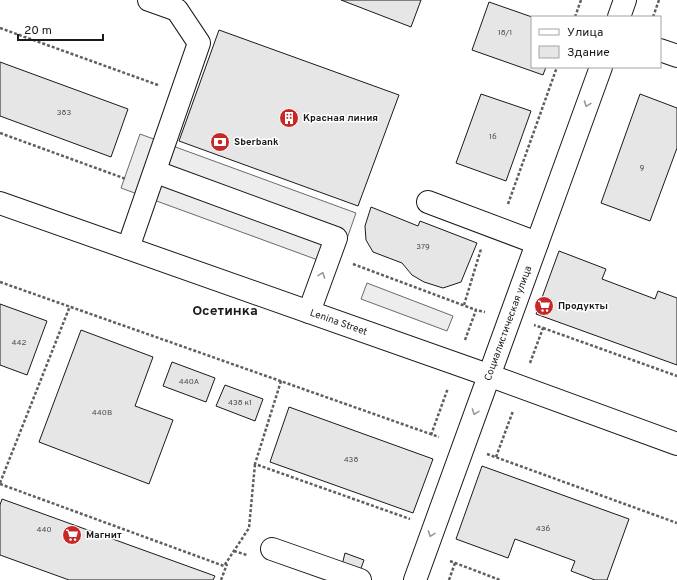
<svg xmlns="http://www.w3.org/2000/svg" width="677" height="580" font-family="Overpass,sans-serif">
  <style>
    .built { fill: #ededed; stroke: #6a6a6a }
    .building { fill: #e6e6e6; stroke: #1a1a1a }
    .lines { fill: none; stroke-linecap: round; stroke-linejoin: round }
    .minor-casing { stroke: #1a1a1a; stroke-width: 24 }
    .major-casing { stroke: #1a1a1a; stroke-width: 24 }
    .path { stroke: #5f5f5f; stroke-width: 2.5; stroke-dasharray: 3 2; stroke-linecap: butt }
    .minor { stroke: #fff; stroke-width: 22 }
    .major { stroke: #fff; stroke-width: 22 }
    .oneway { stroke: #989898 }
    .labels { text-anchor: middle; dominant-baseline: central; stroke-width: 3; stroke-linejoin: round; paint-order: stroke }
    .number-label { font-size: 8px; fill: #4d4d4d }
    .poi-label { font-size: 10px; font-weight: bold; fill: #1a1a1a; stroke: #fff; text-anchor: start }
    .street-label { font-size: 10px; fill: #1a1a1a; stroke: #fff }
    .district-label { font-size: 14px; font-weight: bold; fill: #1a1a1a; stroke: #fff }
  </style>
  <rect width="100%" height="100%" fill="#fff"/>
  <g class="built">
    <polygon points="140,134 356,213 337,267 121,188"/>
    <polygon points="367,283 453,316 447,331 361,299"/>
  </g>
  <g class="building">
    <polygon points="341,0 421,0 411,27"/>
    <polygon points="489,2 532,17 532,67 546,67 543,75 472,50"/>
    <polygon points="219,30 399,95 358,206 179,141"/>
    <polygon points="0,62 128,109 111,157 0,116"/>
    <polygon points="481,94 531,111 506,181 456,163"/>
    <polygon points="640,94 677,108 677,148 650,221 601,203"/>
    <polygon points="371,207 418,226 420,221 477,243 461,282 443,288 424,282 412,275 402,263 373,252 366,240 365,226"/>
    <polygon points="559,251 606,269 602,279 655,299 658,291 677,298 677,365 536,314"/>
    <polygon points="0,304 47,321 27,375 0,365"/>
    <polygon points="81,330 153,357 135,406 173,420 149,484 39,442"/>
    <polygon points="172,362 215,378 206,402 163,386"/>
    <polygon points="225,385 263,399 255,421 216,406"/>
    <polygon points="289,407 433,459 413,513 270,462"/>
    <polygon points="482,466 629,519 607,580 595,580 571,571 575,561 515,539 508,558 456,539"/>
    <polygon points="2,499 215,576 213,580 69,580 0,555 0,505"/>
    <polygon points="345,553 364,560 359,574 341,569"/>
  </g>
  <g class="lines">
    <g class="minor-casing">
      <g id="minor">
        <polyline points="619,17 625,0"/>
        <polyline points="660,50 677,56"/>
        <polyline points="156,172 336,238 309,312"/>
        <polyline points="428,202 537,243"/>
        <polyline points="128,248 199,43 177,10 149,0"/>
        <polyline points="272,549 360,580"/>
        <path id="s1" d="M415 580 601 67"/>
      </g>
    </g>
    <g class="major-casing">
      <g id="major">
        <path id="s2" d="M0 203 488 375 677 444"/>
      </g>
    </g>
    <g class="path">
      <polyline points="575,17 581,0"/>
      <polyline points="653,17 659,0"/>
      <polyline points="0,28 158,85"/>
      <polyline points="0,133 126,179"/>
      <polyline points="508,204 557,67"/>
      <polyline points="353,264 476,310"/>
      <polyline points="0,282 439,437"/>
      <polyline points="464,305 481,249"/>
      <polyline points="543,328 677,376"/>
      <polyline points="465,340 476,310 485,312"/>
      <polyline points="530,363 543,328 534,325"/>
      <polyline points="281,381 255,464 410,519"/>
      <polyline points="431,435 448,388"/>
      <polyline points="487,454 677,523"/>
      <polyline points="496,457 513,411"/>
      <polyline points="0,483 70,306"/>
      <polyline points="0,484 224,566 249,528 255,464"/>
      <polyline points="234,551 247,555"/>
      <polyline points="450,561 500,580"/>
      <polyline points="221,580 227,564"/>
      <polyline points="449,580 455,563"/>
    </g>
    <use href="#minor" class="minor"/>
    <use href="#major" class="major"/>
  </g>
  <defs><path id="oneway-chevron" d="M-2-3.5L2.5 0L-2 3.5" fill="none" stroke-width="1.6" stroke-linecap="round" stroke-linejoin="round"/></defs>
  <g class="oneway">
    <use href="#oneway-chevron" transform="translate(587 104) rotate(110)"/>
    <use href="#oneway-chevron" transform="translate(322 275) rotate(-70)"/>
    <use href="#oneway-chevron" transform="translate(475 412) rotate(110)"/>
    <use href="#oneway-chevron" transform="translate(431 534) rotate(110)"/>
  </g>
  <defs>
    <g id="building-disc" transform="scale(1)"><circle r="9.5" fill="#c62828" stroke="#fff"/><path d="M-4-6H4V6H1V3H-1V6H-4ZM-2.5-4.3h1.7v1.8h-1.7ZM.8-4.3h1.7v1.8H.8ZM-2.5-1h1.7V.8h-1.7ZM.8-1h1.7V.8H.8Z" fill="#fff"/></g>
    <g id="bank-disc" transform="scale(1)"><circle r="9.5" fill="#c62828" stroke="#fff"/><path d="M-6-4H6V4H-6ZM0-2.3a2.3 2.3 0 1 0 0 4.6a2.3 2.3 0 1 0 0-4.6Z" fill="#fff"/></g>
    <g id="supermarket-disc" transform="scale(1)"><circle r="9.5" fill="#c62828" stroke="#fff"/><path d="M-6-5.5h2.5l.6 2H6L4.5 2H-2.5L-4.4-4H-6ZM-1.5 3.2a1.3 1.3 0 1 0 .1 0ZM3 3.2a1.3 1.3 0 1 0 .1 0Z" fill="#fff"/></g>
  </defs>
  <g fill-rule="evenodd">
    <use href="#building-disc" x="289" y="118"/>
    <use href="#bank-disc" x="220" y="142"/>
    <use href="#supermarket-disc" x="544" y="306"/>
    <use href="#supermarket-disc" x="72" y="535"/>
  </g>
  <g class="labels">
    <g class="number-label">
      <text x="505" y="33">18/1</text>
      <text x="64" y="113">383</text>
      <text x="493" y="137">16</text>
      <text x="642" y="168">9</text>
      <text x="423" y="247">379</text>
      <text x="19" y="343">442</text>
      <text x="189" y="382">440А</text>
      <text x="240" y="403">438 к1</text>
      <text x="102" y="413">440В</text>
      <text x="351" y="460">438</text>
      <text x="543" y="529">436</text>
      <text x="44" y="530">440</text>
    </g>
    <g class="poi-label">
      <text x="303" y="118">Красная линия</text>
      <text x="234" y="142">Sberbank</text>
      <text x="558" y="306">Продукты</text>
      <text x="86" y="535">Магнит</text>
    </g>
    <g class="street-label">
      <text stroke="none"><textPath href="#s2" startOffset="359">Lenina Street</textPath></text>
      <text stroke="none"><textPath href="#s1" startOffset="273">Социалистическая улица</textPath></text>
    </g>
    <g class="district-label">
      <text x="225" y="311">Осетинка</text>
    </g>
  </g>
  <rect x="531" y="16" width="130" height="52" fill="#ffffff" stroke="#a3a3a3"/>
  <rect x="539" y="29" width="20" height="6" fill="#ffffff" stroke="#a3a3a3"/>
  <text x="567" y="36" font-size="12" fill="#1a1a1a">Улица</text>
  <rect x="539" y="46" width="20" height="12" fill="#e6e6e6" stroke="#a3a3a3"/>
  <text x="567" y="56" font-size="12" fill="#1a1a1a">Здание</text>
  <path d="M18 34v6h85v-6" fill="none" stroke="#1a1a1a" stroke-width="2"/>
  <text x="24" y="34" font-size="12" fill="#1a1a1a" stroke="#ffffff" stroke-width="3" paint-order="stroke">20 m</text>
</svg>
